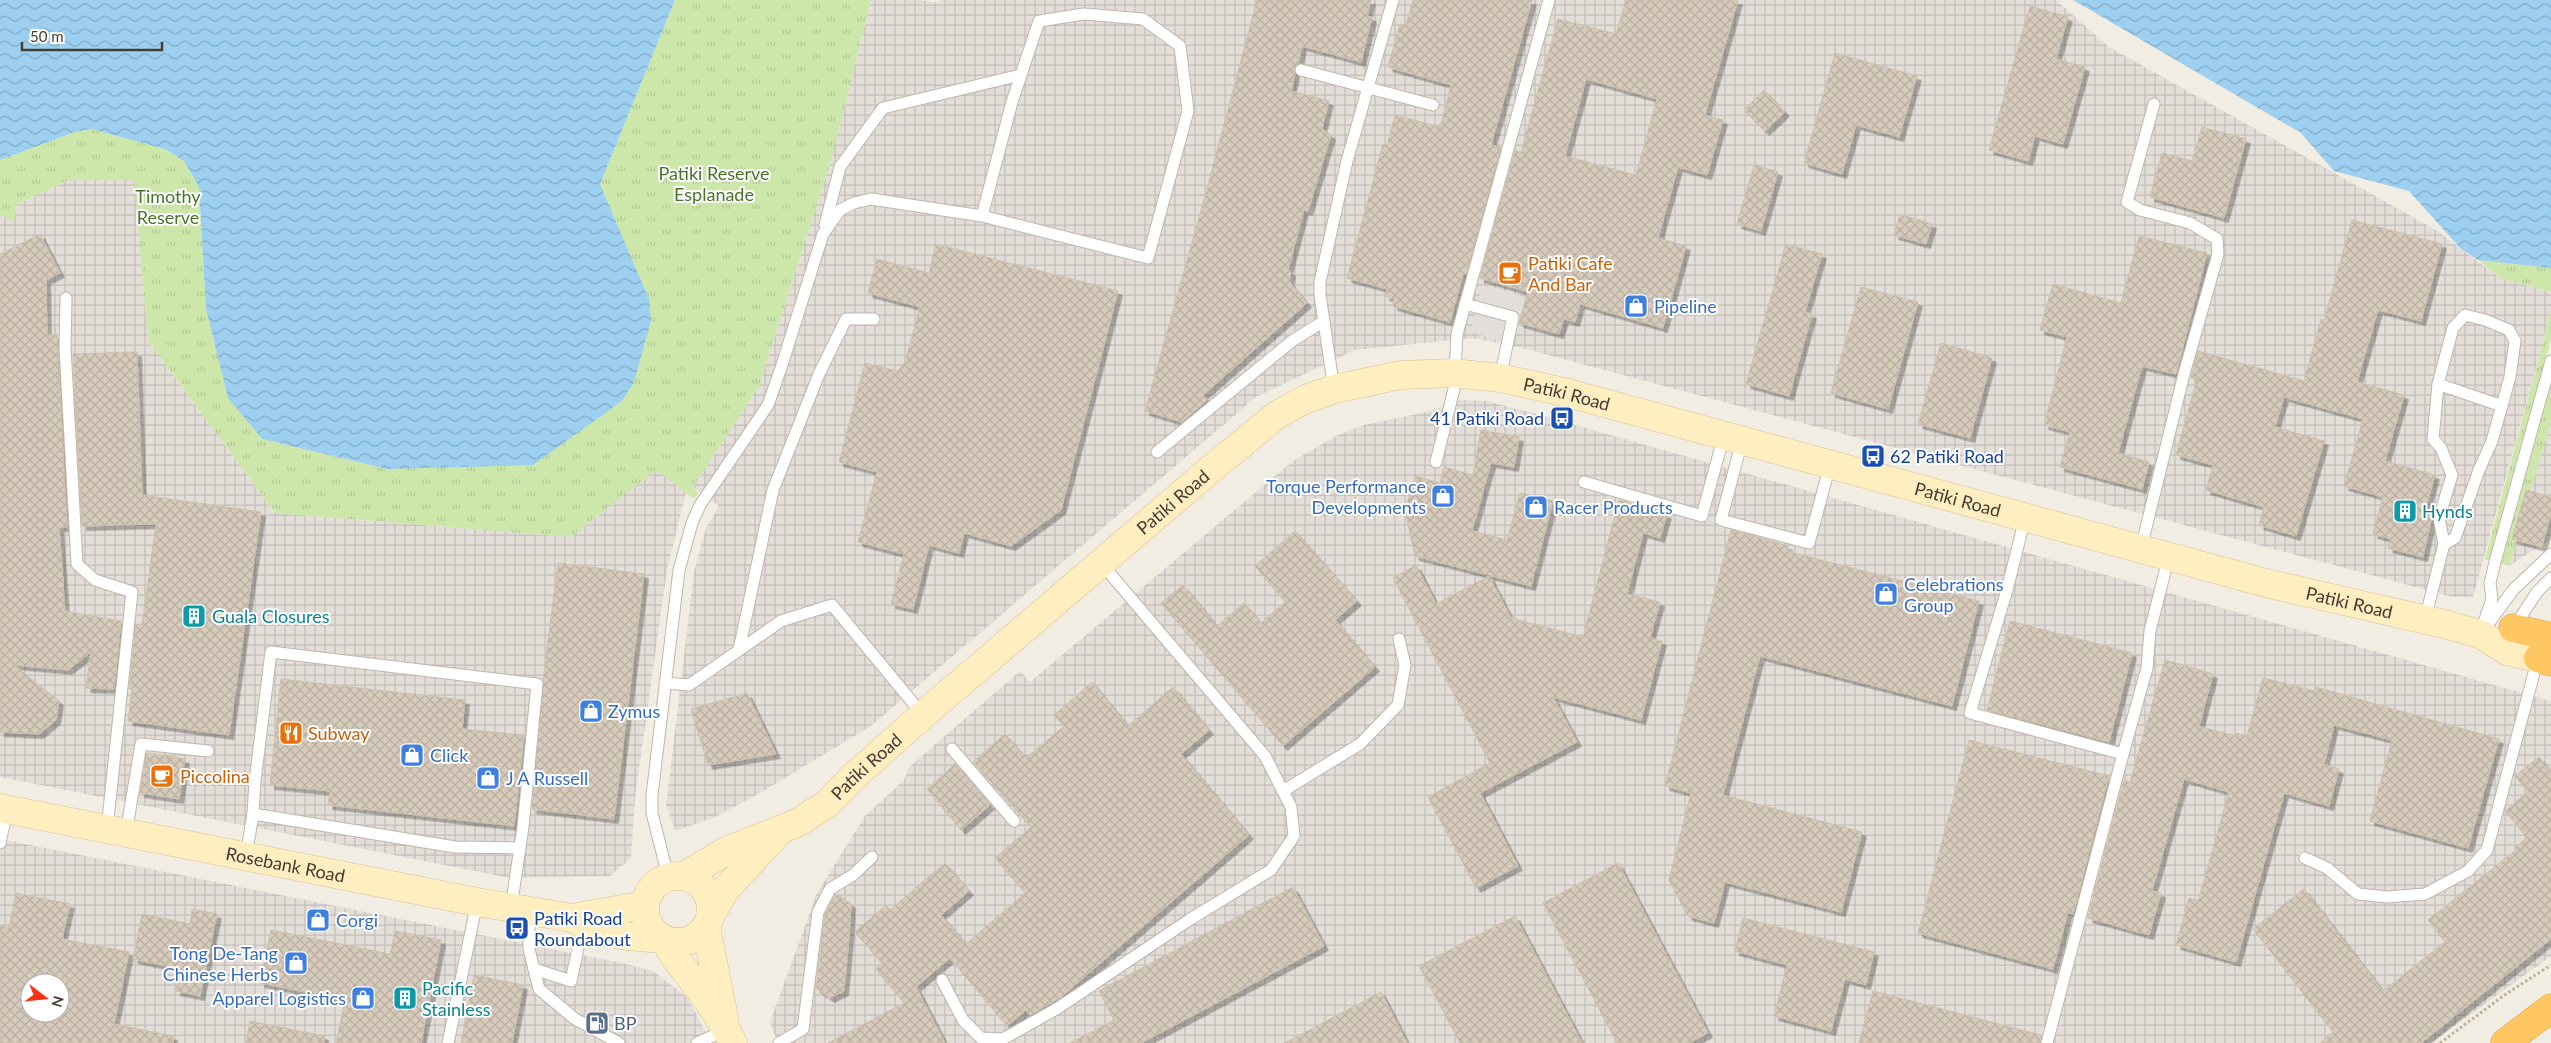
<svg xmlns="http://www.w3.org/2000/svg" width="2551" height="1043" font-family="Lato,sans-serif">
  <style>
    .industrial { fill: url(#industrial-grid); fill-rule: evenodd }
    .grass { fill: url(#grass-tufts) }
    .parking { fill: #e2dfdb }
    .water { fill: url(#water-waves) }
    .building { fill: url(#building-cross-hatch); stroke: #cec0ab; fill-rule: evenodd; filter: url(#shadow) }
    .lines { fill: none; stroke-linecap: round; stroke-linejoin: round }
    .service-casing { stroke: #c0b7a9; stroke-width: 13 }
    .secondary-casing { stroke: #d5c294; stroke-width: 29 }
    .motorway-casing { stroke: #dd9b31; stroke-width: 29 }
    .path { stroke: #bfb097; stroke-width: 3; stroke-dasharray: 2.5 2.5; stroke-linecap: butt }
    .service { stroke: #fff; stroke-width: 11 }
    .secondary { stroke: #ffeec0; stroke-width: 28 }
    .motorway { stroke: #fec761; stroke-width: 28 }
    .labels { text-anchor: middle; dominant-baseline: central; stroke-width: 4; stroke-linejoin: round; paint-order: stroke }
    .park-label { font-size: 18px; fill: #467427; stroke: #fff }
    .food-label { font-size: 18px; fill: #c56008; stroke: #fff; text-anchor: start }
    .shop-label { font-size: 18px; fill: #366cbe; stroke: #fff; text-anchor: start }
    .street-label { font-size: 18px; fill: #433d33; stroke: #fff }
    .transit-label { font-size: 18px; fill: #164399; stroke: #fff; text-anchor: start }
    .culture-label { font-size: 18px; fill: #0d838f; stroke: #fff; text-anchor: start }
    .service-label { font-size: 18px; fill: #4e5e75; stroke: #fff; text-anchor: start }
  </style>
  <defs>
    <pattern id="industrial-grid" width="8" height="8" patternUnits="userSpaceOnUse" patternTransform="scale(1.25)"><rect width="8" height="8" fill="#e3ded8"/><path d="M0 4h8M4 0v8" fill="none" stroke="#c4bfba"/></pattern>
    <pattern id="grass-tufts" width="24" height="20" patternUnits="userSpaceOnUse" patternTransform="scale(1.25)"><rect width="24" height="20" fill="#cde7ab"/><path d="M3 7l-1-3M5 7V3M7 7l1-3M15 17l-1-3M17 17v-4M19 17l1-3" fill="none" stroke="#b1c794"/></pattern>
    <pattern id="water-waves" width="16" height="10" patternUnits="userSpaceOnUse" patternTransform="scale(1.25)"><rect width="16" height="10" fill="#9dd0f0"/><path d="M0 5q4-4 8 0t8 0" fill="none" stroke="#82aac3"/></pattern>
    <pattern id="building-cross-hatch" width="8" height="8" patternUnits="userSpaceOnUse" patternTransform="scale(1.25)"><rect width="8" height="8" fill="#d6cbbb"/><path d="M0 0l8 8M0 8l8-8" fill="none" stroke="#b9afa1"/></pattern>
    <filter id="shadow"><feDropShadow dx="4.5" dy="4.5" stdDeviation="0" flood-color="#0004"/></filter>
  </defs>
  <rect width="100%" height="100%" fill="#f2ede3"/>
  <g class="industrial">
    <polygon points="871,0 920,0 939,3 940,0 2056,0 2109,47 2436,230 2500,278 2551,292 2551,312 2473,597 2453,597 1518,347 1472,338 1355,350 1256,397 871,726 755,796 715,817 676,831 666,806 694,572 706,528 719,506 693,487 759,386 833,154"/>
    <polygon points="69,180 135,180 148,341 275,513 571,537 656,470 686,492 667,570 635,798 631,858 610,876 510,878 0,777 0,215 13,221 17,204"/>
    <polygon points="1459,400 1486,401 1533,413 2551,701 2551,956 2431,1043 778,1043 770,1022 817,893 865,816 904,780 909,767 1020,671 1030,682 1293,461 1336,436 1364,425 1431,411"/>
    <polygon points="2551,421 2551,539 2509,566"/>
    <path d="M0 839 622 963 653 971 688 998 711 1043H0ZM30 983H60V1013H30Z"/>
  </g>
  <g class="grass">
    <polygon points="675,0 871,0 833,154 759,386 693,487 698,492 694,499 656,470 571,537 275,513 148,341 134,180 69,180 17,204 14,222 0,215 0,160 75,132 91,129 165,149 184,161 199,187 206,309 214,343 261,439 387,469 649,299 600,184"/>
    <polygon points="2478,260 2551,268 2551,292 2500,278"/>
    <polygon points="2551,312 2551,338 2492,561 2485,559"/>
    <polygon points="2551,380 2551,421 2509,566 2500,563"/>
  </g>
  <polygon class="parking" points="1483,285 1525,297 1512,344 1470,332"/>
  <g class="water">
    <polygon points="0,0 675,0 600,184 649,299 651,321 634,382 622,401 533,465 387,469 262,439 228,398 206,309 199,187 184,161 165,149 91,129 75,132 0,160"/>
    <polygon points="2073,0 2551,0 2551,268 2478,260 2460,248 2409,191 2334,171 2301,133"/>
  </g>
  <g class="building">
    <polygon points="1257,0 1371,0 1367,16 1372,17 1361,62 1302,46 1298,63 1294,69 1295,75 1291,91 1329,101 1322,129 1331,135 1308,211 1304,210 1288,270 1291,272 1289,281 1307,303 1203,395 1207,400 1182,422 1145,411 1208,185"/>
    <polygon points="1413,0 1532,0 1491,145 1501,147 1466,274 1463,274 1450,322 1393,306 1394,299 1385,296 1387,289 1347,278 1383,144 1387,145 1395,115 1440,127 1451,85 1388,67 1400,24 1406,25"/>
    <path d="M1626 0H1738L1705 115 1723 120 1707 175 1678 167 1658 238 1686 246 1663 328 1580 304 1575 322 1564 319 1559 334 1519 323 1528 292 1480 278 1515 151 1521 152 1558 19 1616 34ZM1586 79 1657 99 1636 175 1565 156Z"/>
    <polygon points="2030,6 2068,17 2056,59 2085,67 2063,144 2035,136 2028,161 1989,150"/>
    <polygon points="1835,53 1917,76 1899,137 1856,125 1842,174 1804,163"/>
    <polygon points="1764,90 1785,112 1765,131 1744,110"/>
    <polygon points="2202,127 2246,139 2224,218 2150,197 2162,153 2192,161"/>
    <polygon points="1754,165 1778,172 1761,231 1737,224"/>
    <polygon points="1900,214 1932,224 1926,244 1894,235"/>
    <polygon points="2352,220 2442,244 2421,321 2378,310 2357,382 2404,395 2385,461 2435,475 2425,510 2433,512 2423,557 2388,548 2391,539 2373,534 2383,497 2344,486 2363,419 2284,397 2275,427 2324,441 2296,536 2259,525 2264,507 2206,490 2213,465 2176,455 2197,379 2191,378 2198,351 2304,381 2321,319 2324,320"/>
    <polygon points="40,234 60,273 46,280 47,335 57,335 67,527 59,527 65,611 121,621 114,689 86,688 91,652 68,670 14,665 59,701 56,720 39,734 0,732 0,254"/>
    <polygon points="2139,236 2207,253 2176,374 2142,366 2118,453 2149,462 2142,489 2060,467 2070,432 2044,425 2067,337 2040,330 2053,284 2121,303"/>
    <polygon points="936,244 1118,291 1061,510 1011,546 964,533 959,553 929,545 913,609 891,604 904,554 858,542 877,472 839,462 865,363 898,371 905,362 920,307 868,293 877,259 929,273"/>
    <polygon points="1786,244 1822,254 1805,312 1812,314 1789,396 1746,384"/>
    <polygon points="1861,287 1918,302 1888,409 1831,393"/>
    <polygon points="1941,343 1992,358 1970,438 1918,424"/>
    <polygon points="137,352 142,495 261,512 229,735 128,721 132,689 129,689 136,624 142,625 156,524 82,526 73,354"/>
    <polygon points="1481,430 1519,437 1514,467 1491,463 1472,531 1507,540 1520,493 1553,501 1531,586 1415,556 1405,511 1415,476 1440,483 1444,467 1473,475"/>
    <polygon points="2526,490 2551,497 2551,513 2542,547 2512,539"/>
    <polygon points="1619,500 1667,514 1660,538 1643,533 1627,594 1660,602 1650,638 1662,641 1641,720 1553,697 1577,742 1480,793 1518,866 1476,888 1428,797 1490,763 1393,578 1416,565 1436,604 1489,576 1511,618 1583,637"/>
    <polygon points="1731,530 1788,546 1787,551 1979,601 1952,706 1760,656 1723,795 1862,832 1841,912 1725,882 1714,923 1688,916 1669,880 1691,793 1665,786"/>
    <polygon points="1295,531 1357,601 1335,620 1375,667 1283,746 1161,603 1183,585 1217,626 1244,603 1261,623 1285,602 1255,566"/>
    <polygon points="558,563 644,574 614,819 532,809 543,680"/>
    <polygon points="2010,621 2132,653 2109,742 1987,710"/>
    <polygon points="2165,660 2213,674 2199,726 2235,736 2235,733 2247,736 2263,678 2315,691 2316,687 2499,739 2468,848 2370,821 2392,740 2334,725 2324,764 2339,769 2329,806 2284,793 2236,962 2176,945 2189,898 2198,901 2229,792 2184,779 2152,891 2161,893 2149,935 2088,918 2124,780 2130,782"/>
    <polygon points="281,679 465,700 462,729 524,735 514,826 328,805 330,791 270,785"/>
    <polygon points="1092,682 1128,726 1173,687 1209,730 1181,754 1249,835 1061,997 1030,1015 1026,1010 1007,1026 950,958 916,987 945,1043 828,1043 904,1003 876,969 882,963 855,932 886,905 890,910 945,863 969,891 941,915 966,944 1025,893 995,858 1031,827 973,762 1005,734 1026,758 1064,726 1054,715"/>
    <polygon points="747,693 776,754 708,765 691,709"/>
    <polygon points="1969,740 2109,776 2073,914 2068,912 2053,969 1918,933"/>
    <polygon points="147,753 185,759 179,799 140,793"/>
    <polygon points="2539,757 2551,772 2551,939 2421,1043 2320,1043 2333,1032 2253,929 2304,889 2383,991 2445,942 2428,920 2516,850 2515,847 2527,838 2505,811 2528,792 2515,776"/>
    <polygon points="955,764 990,805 961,830 927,789"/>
    <polygon points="1618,863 1708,1033 1689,1043 1617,1043 1543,903"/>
    <polygon points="1293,887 1324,946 1141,1043 1070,1043 1114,1020 1099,991"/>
    <path d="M16 893 70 904 62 939 129 952 114 1024 173 1036V1043H0V926L9 928ZM30 983H60V1013H30Z"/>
    <polygon points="838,895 851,904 849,937 844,991 830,998 816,988 825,914 834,897"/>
    <polygon points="192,909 217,914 200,996 176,991 180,969 133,959 142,914 190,924"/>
    <polygon points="1515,916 1582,1043 1460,1043 1419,966"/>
    <polygon points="1743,918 1874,952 1866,985 1845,979 1831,1031 1774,1016 1787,965 1735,951"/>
    <polygon points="271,930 390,954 395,931 441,940 421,1043 336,1043 345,1000 260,983"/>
    <polygon points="474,975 523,985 512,1043 461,1043"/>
    <polygon points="1873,991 2041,1035 2040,1043 1859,1043"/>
    <polygon points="1381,992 1407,1043 1285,1043"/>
    <polygon points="250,1021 324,1036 324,1043 246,1043"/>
  </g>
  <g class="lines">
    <g class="service-casing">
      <g id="service">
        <polyline points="1301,70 1433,105"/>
        <polyline points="825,225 840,167 883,108 1021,75"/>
        <polyline points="66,298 65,348 77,564 95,580 132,592 107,829"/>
        <polyline points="1465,304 1513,317 1500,378"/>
        <polyline points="2438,384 2502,406"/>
        <polyline points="1334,389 1320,295 1320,282 1347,161 1393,0"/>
        <polyline points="1742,441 1721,520 1809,543 1830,465"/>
        <polyline points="1157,452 1292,341 1324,321"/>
        <polyline points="1436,462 1454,389 1457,334 1549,0"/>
        <polyline points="1584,482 1702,516 1724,435"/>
        <polyline points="2025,518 2007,590 1970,713 2123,754 2147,668 2150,631 2169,556"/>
        <polyline points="2141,548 2184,374 2218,254 2217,239 2190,223 2140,210 2127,202 2154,104"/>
        <polyline points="2425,619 2444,544 2439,518 2452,475 2441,448 2433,439 2438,384 2453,328 2465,315 2485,320 2509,330 2515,341 2510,377 2492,441 2479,470 2455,538 2444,544"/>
        <polyline points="2486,627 2513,590 2551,554"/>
        <polyline points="2513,629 2537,592 2551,578"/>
        <polyline points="2480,634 2492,599 2490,583 2495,562 2551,361"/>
        <polyline points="739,650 773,490 819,374 846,319 874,319"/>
        <polyline points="665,683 689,685 781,621 832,605 923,715"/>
        <polyline points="952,749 1014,821"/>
        <polyline points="1283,791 1360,744 1398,705 1405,665 1399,639"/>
        <polyline points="253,814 455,847 520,848"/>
        <polyline points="126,833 141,744 208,751"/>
        <polyline points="0,843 7,810"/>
        <polyline points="246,856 253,814 255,781 271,652 537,684 523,827 511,908"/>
        <polyline points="2305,858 2327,868 2358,894 2387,897 2425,894 2468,871 2487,850 2538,658"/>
        <polyline points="668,876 652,813 652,795 679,570 692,523 700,505 768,405 782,365 823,234 840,210 854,203 871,199 982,216 1148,258 1188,111 1180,46 1143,19 1084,14 1039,21 1012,102 982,216"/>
        <polyline points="529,911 529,949 534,969 571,981 583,925"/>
        <polyline points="534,969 539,989 575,1019 619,1043"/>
        <polyline points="942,980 963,1020 981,1038 1003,1039 1058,1008 1189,920 1271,870 1294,836 1291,807 1265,756 1101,563"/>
        <polyline points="448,1043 477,902"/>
        <polyline points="697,1043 726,1030"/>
        <polyline points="779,1043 803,1029 818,912 830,889 853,875 872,857"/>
        <polyline points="2047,1043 2123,754"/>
      </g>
    </g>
    <g class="secondary-casing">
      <g id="secondary">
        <path id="s1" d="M0 808 477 902 572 918 644 905"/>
        <circle cx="678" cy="909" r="33"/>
        <path id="s2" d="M684 876 726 851 797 823 827 804 851 779 923 715 1211 469 1278 414 1306 399 1334 389 1401 375 1453 373 1500 378 1564 392 2266 583 2444 624 2480 634 2507 651 2538 658"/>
        <polyline points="710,917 725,890 776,835"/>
        <path d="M572 918C600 935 630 937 662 939"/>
        <polyline points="706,927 724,1018"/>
        <path d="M666 940C671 955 678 961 687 973 704 994 721 1019 733 1043"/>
      </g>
    </g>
    <g class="motorway-casing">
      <g id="motorway">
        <polyline points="2513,628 2551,637"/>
        <polyline points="2538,658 2551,662"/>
        <polyline points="2505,1043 2551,1008"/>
      </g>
    </g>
    <polyline class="path" points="2440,1043 2506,994 2551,965"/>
    <use href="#service" class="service"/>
    <use href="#secondary" class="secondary"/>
    <use href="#motorway" class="motorway"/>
  </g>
  <defs>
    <g id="cafe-square" transform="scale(1.25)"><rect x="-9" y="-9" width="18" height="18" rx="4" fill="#e8710a" stroke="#fff"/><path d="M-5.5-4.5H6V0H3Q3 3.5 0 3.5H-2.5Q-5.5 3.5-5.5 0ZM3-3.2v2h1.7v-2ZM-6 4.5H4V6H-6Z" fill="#fff"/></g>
    <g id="shop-square" transform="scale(1.25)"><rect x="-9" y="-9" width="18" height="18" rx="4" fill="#3f7fe0" stroke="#fff"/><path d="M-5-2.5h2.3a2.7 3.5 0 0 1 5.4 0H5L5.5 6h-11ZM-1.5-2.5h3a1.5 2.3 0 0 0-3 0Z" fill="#fff"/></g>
    <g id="bus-square" transform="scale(1.25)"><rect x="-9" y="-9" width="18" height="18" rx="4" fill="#1a4fb4" stroke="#fff"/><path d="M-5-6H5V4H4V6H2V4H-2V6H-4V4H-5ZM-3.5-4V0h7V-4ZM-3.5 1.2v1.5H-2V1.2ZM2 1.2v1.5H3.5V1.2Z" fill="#fff"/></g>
    <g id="building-square" transform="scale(1.25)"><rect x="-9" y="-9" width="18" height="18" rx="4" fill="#0f9aa8" stroke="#fff"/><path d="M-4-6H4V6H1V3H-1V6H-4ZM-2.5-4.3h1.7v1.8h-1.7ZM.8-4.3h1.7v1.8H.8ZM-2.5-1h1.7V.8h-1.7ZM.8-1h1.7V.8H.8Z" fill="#fff"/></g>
    <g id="restaurant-square" transform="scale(1.25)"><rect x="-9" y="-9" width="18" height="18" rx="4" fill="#e8710a" stroke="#fff"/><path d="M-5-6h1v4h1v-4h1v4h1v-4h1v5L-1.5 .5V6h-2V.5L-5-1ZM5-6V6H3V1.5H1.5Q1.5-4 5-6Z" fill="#fff"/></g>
    <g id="fuel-square" transform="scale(1.25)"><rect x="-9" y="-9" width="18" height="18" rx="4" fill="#5c6f8a" stroke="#fff"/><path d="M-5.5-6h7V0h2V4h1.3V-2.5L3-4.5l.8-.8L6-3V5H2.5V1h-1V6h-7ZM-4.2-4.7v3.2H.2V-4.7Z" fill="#fff"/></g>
  </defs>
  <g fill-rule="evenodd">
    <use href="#cafe-square" x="1510" y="273"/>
    <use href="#shop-square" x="1636" y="306"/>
    <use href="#bus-square" x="1562" y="418"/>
    <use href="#bus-square" x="1873" y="456"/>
    <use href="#shop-square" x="1443" y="496"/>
    <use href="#shop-square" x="1536" y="507"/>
    <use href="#building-square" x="2405" y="511"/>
    <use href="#shop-square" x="1886" y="594"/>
    <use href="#building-square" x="194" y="616"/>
    <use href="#shop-square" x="591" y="711"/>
    <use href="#restaurant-square" x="291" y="733"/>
    <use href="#shop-square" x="412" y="755"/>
    <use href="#cafe-square" x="162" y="776"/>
    <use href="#shop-square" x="488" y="778"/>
    <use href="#shop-square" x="318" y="920"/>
    <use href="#bus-square" x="517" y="928"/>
    <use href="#shop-square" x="296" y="963"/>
    <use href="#shop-square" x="363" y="998"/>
    <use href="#building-square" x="405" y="998"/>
    <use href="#fuel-square" x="597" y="1023"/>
  </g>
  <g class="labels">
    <g class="park-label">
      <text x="714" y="173">Patiki Reserve<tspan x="714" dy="21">Esplanade</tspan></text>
      <text x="168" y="196">Timothy<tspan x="168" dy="21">Reserve</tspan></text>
    </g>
    <g class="food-label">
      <text x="1528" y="263">Patiki Cafe<tspan x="1528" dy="21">And Bar</tspan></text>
      <text x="308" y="733">Subway</text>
      <text x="180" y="776">Piccolina</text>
    </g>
    <g class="shop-label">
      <text x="1654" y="306">Pipeline</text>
      <text x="1426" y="486" text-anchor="end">Torque Performance<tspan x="1426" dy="21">Developments</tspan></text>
      <text x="1554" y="507">Racer Products</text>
      <text x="1904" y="584">Celebrations<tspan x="1904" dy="21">Group</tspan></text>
      <text x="608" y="711">Zymus</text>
      <text x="430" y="755">Click</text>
      <text x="506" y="778">J A Russell</text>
      <text x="336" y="920">Corgi</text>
      <text x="278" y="953" text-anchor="end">Tong De-Tang<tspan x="278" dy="21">Chinese Herbs</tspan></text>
      <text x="346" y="998" text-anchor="end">Apparel Logistics</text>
    </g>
    <g class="street-label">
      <text stroke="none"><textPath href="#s2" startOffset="1055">Patiki Road</textPath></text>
      <text stroke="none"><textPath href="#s2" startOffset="1460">Patiki Road</textPath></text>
      <text stroke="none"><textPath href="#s2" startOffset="620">Patiki Road</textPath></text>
      <text stroke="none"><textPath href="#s2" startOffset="1865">Patiki Road</textPath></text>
      <text stroke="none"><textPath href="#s2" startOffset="215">Patiki Road</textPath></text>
      <text stroke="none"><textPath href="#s1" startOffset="291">Rosebank Road</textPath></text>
    </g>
    <g class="transit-label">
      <text x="1544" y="418" text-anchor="end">41 Patiki Road</text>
      <text x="1890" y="456">62 Patiki Road</text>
      <text x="534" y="918">Patiki Road<tspan x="534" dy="21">Roundabout</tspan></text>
    </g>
    <g class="culture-label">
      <text x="2422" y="511">Hynds</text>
      <text x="212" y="616">Guala Closures</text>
      <text x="422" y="988">Pacific<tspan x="422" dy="21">Stainless</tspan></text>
    </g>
    <g class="service-label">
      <text x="614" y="1023">BP</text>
    </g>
  </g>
  <g transform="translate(45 998) rotate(106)"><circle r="24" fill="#ffffff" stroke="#b4b1ad"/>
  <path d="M0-4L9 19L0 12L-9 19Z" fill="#fb3011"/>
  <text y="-8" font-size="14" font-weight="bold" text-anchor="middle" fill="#433d33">N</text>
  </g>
  <path d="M22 42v8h140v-8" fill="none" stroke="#433d33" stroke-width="2.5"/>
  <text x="30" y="42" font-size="15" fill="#433d33" stroke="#ffffff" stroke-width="4" paint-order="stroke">50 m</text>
</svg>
